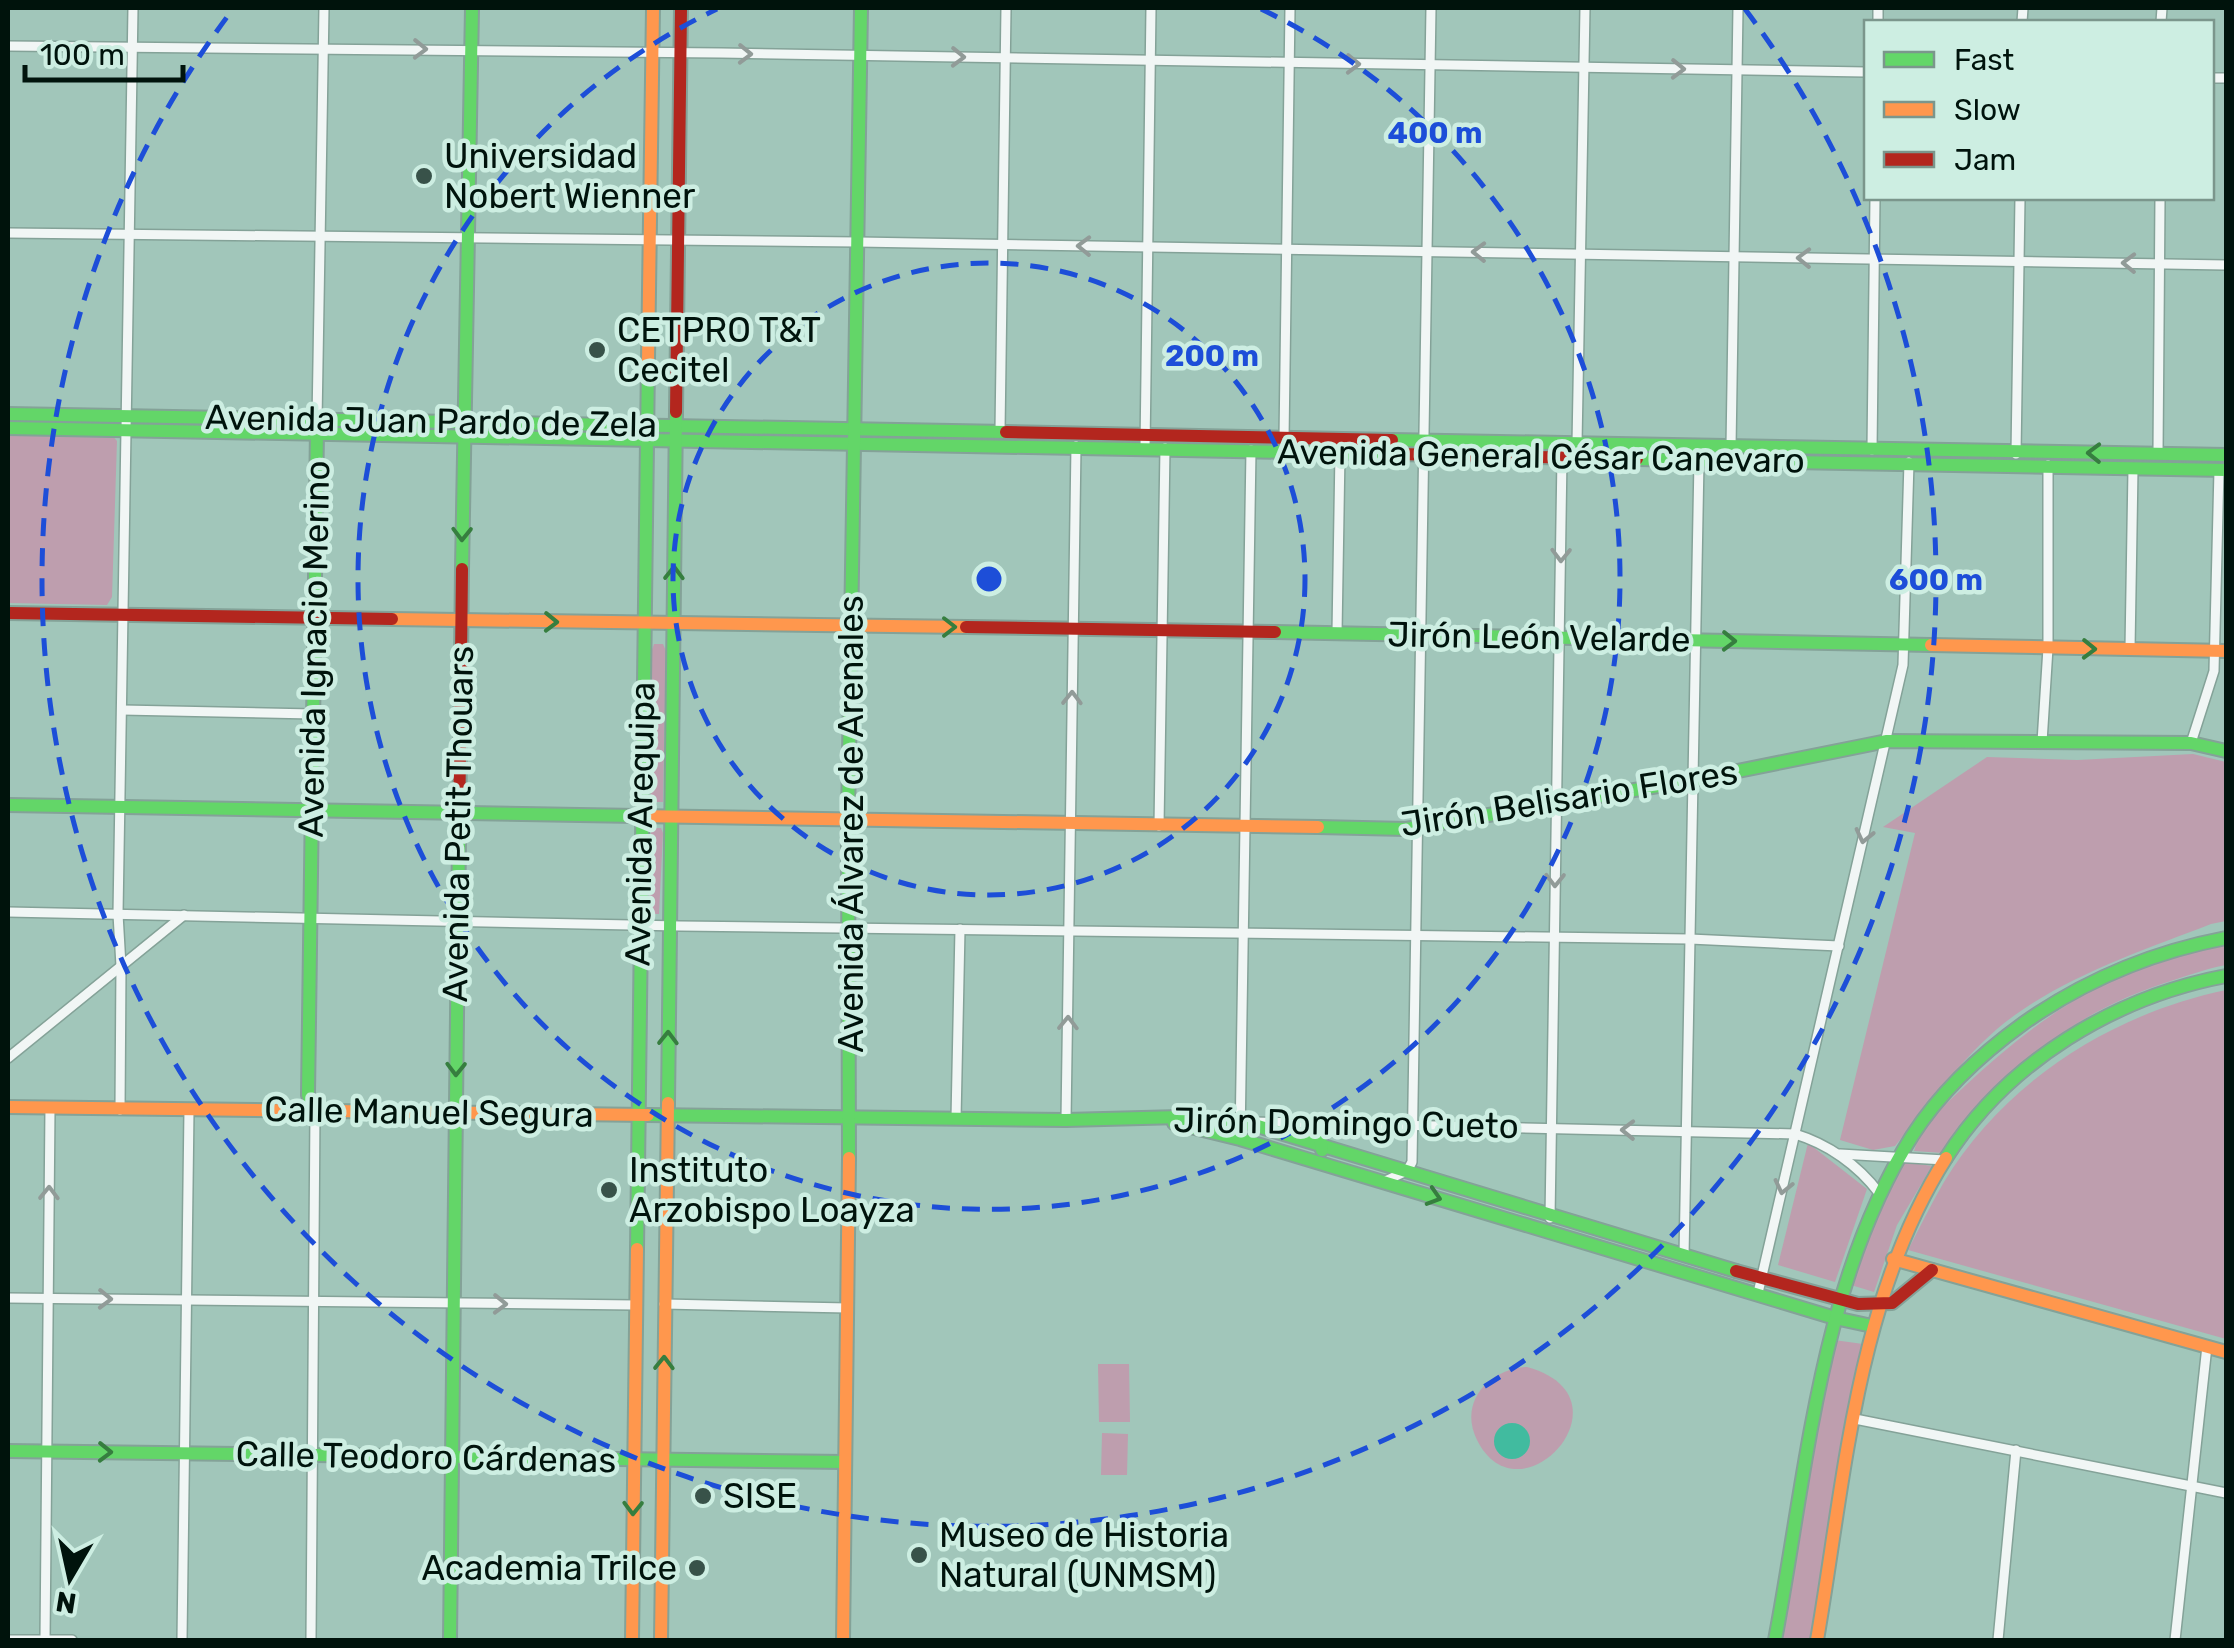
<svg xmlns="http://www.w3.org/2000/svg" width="2234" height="1648" font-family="Rubik,sans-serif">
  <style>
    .green { fill: #be9eae }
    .water { fill: #41bb9f }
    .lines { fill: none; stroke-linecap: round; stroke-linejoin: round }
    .street-casing { stroke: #84a298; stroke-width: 12 }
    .fast-casing { stroke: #84a298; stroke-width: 16 }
    .slow-casing { stroke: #84a298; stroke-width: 16 }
    .jam-casing { stroke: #84a298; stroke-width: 16 }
    .street { stroke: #f1f6f5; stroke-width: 9 }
    .fast { stroke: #63d668; stroke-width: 12 }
    .slow { stroke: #ff974d; stroke-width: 12 }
    .jam { stroke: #b3261e; stroke-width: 12 }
    .oneway { stroke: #919b98 }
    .oneway2 { stroke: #367e3f }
    .ring { fill: none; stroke: #1d4ed8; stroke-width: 5; stroke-dasharray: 18 12 }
    .poi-dot { fill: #385249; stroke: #cdeee2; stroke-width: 4 }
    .labels { text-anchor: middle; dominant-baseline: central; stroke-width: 9; stroke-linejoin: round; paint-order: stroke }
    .poi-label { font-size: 35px; fill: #00130c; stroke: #cdeee2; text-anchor: start }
    .street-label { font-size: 35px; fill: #00130c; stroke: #cdeee2 }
    .centre { fill: #1d4ed8; stroke: #cdeee2; stroke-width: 5 }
    .ring-label { font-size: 30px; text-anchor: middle; font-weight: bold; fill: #1d4ed8; stroke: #cdeee2; stroke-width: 9; stroke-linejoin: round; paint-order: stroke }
  </style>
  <rect width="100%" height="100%" fill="#a1c6ba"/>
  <g class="green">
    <polygon points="8,434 111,434 117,441 112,597 107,605 8,603"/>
    <polygon points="654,644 663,644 666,651 663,802 648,802 650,656"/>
    <path d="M2193 754 2226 762V921L2211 924C2144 950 2074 973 2015 1015 1967 1049 1932 1102 1895 1146L1873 1150 1840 1140 1915 833 1883 827 1987 757 2077 760Z"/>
    <polygon points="651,828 661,828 663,833 659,914 648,914 646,905"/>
    <path d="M2226 943V965C2209 968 2192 974 2174 980 2068 1013 2011 1067 1943 1153L1914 1151C1921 1125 1947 1103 1966 1085 2039 1016 2125 958 2226 943Z"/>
    <path d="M2226 990V1339L1908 1250C1920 1227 1931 1204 1944 1182 2005 1081 2112 1014 2226 990Z"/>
    <polygon points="1808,1143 1867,1189 1835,1282 1778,1265"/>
    <path d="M1904 1162 1932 1166 1897 1225 1874 1292 1851 1285C1865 1243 1879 1198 1904 1162Z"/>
    <polygon points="1834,1340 1863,1344 1810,1640 1779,1640"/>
    <polygon points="1098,1364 1129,1364 1130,1422 1099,1422"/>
    <path d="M1527 1367C1637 1397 1520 1526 1477 1440 1458 1402 1489 1369 1527 1367Z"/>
    <polygon points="1102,1433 1128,1434 1127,1475 1101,1475"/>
  </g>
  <circle class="water" cx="1512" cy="1441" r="18"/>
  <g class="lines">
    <g class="street-casing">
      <g id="street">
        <polyline points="1878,22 1878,8"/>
        <polyline points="2022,22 2023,8"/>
        <polyline points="2161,22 2162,8"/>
        <polyline points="8,46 721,53 1866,72"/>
        <polyline points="2212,78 2226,78"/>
        <polyline points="8,233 858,242 2226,265"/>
        <polyline points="317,421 324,8"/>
        <polyline points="1000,431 1006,8"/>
        <polyline points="1284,439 1290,8"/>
        <polyline points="1731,447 1738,8"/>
        <polyline points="1145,448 1151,8"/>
        <polyline points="1872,450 1875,198"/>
        <polyline points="2016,454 2020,198"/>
        <polyline points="2158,454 2160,198"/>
        <polyline points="1337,633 1340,452"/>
        <polyline points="2130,649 2133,469"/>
        <polyline points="122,710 313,714"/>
        <polyline points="2042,742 2048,648 2048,465"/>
        <polyline points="2191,743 2214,671 2219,470"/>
        <polyline points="1159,826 1165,448"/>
        <polyline points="8,912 680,926 1690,939 1839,946"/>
        <polyline points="8,1058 184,915"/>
        <polyline points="120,1110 121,966 118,914 133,8"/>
        <polyline points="956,1119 960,929"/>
        <polyline points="1066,1120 1076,446"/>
        <path d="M1254 1122 1795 1134C1828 1144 1858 1165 1879 1193"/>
        <polyline points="1240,1139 1251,450"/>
        <polyline points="1840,1154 1945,1160"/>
        <polyline points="1385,1181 1407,1171 1412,1162 1431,8"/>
        <polyline points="1550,1218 1562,457 1577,444 1585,8"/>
        <polyline points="1684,1256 1699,461"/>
        <polyline points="1758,1293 1903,665 1909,462"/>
        <polyline points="8,1298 635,1305"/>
        <polyline points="664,1304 848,1308"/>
        <polyline points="1855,1419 2226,1493"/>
        <polyline points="8,1640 72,1640"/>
        <polyline points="45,1640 50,1108"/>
        <polyline points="182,1640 189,1110"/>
        <polyline points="311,1640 315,1110"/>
        <polyline points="1998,1640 2016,1450"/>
        <polyline points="2175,1640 2207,1346"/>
      </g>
    </g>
    <g class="fast-casing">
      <g id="fast">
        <polyline points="8,414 1006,432"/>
        <polyline points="8,428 1397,454"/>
        <polyline points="1392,440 2226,455"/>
        <polyline points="1637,459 2226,470"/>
        <polyline points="462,569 472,8"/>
        <polyline points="1275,632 1931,645"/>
        <polyline points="8,805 637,816"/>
        <polyline points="1318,827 1406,829 1693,780 1887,741 2191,743 2226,751"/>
        <polyline points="668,1103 676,412"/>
        <polyline points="315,1110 308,1095 317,429"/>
        <polyline points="648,1115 1066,1120 1180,1117 1241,1121 1736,1271"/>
        <polyline points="1174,1123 1240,1139 1835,1318 1872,1326"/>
        <polyline points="1322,1150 1320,1139 1325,1123"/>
        <polyline points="849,1158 848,819 861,8"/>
        <path d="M1946 1158C2008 1061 2115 997 2226 976"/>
        <polyline points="637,1249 648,361"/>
        <polyline points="8,1451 845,1462"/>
        <polyline points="450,1640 459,837"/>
        <path d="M1775 1640C1807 1472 1819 1284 1912 1136 1941 1091 1981 1054 2024 1023 2085 980 2153 952 2226 938"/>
      </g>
    </g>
    <g class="slow-casing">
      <g id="slow">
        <polyline points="648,361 653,8"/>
        <polyline points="392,619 966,627"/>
        <polyline points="1931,645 2226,651"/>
        <polyline points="637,816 1318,827"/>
        <polyline points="8,1107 648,1115"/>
        <polyline points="1893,1259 2226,1352"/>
        <polyline points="632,1640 637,1249"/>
        <polyline points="661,1640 668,1103"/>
        <polyline points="843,1640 849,1158"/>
        <path d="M1817 1640C1845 1478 1856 1300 1946 1158"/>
      </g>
    </g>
    <g class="jam-casing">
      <g id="jam">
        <polyline points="676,412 681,8"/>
        <polyline points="1006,432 1392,440"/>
        <polyline points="1397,454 1637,459"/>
        <polyline points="8,613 392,619"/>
        <polyline points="966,627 1275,632"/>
        <polyline points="459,837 462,569"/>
        <polyline points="1736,1271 1858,1304 1892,1303 1932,1270"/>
      </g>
    </g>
    <use href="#street" class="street"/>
    <use href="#fast" class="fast"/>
    <use href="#slow" class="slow"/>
    <use href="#jam" class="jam"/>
  </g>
  <defs><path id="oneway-chevron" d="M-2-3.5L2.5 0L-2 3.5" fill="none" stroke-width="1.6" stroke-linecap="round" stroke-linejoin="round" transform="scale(2.5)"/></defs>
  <g class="oneway">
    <use href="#oneway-chevron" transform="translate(420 49) rotate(1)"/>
    <use href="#oneway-chevron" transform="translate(745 54) rotate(1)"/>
    <use href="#oneway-chevron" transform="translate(958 57) rotate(1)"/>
    <use href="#oneway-chevron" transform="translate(1353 64) rotate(1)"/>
    <use href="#oneway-chevron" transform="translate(1678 69) rotate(1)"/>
    <use href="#oneway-chevron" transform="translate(1084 246) rotate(-179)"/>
    <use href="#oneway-chevron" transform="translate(1479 252) rotate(-179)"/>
    <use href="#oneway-chevron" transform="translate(1804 258) rotate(-179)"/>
    <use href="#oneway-chevron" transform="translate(2129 263) rotate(-179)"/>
    <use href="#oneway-chevron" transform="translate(1561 555) rotate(91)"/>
    <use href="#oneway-chevron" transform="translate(1072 698) rotate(-89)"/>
    <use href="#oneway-chevron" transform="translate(1864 836) rotate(103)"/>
    <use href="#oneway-chevron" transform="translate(1555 880) rotate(91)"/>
    <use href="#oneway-chevron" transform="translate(1068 1023) rotate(-89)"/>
    <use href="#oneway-chevron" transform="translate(1628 1130) rotate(-179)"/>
    <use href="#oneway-chevron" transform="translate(1783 1187) rotate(103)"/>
    <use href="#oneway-chevron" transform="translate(49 1193) rotate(-89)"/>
    <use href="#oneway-chevron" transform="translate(105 1299) rotate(1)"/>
    <use href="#oneway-chevron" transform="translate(500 1304) rotate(1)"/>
  </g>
  <g class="oneway2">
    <use href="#oneway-chevron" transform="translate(2094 453) rotate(-179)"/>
    <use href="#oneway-chevron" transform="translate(462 534) rotate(91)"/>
    <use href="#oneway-chevron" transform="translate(674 573) rotate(-89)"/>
    <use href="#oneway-chevron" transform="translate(551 622) rotate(1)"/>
    <use href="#oneway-chevron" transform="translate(949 627)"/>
    <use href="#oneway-chevron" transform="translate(1729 641) rotate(1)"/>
    <use href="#oneway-chevron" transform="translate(2089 649) rotate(1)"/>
    <use href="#oneway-chevron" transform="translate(668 1038) rotate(-89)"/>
    <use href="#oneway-chevron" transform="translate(456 1069) rotate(91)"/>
    <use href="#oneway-chevron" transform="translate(1434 1197) rotate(17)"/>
    <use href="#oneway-chevron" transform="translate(664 1363) rotate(-89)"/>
    <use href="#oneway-chevron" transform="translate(105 1452) rotate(1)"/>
    <use href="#oneway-chevron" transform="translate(633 1508) rotate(91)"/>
  </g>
  <g class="ring">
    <circle cx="989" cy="579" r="316"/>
    <path d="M1261 9A631 631 0 1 1 717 9"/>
    <path d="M1745 9A947 947 0 1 1 233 9"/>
  </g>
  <g class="poi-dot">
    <circle cx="424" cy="176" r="10"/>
    <circle cx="597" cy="350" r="10"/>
    <circle cx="609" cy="1190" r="10"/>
    <circle cx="703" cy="1496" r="10"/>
    <circle cx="919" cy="1555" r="10"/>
    <circle cx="697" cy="1568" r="10"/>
  </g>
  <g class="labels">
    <g class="poi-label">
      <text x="444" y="156">Universidad<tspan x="444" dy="40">Nobert Wienner</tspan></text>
      <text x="617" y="330">CETPRO T&amp;T<tspan x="617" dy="40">Cecitel</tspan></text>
      <text x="629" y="1170">Instituto<tspan x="629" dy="40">Arzobispo Loayza</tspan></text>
      <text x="723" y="1496">SISE</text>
      <text x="939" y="1535">Museo de Historia<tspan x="939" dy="40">Natural (UNMSM)</tspan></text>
      <text x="677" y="1568" text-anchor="end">Academia Trilce</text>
    </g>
    <g class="street-label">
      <text transform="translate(431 421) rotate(1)">Avenida Juan Pardo de Zela</text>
      <text transform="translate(1541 456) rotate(1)">Avenida General César Canevaro</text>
      <text transform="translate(1539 637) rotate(1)">Jirón León Velarde</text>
      <text transform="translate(314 649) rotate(-89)">Avenida Ignacio Merino</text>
      <text transform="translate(1569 798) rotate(-9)">Jirón Belisario Flores</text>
      <text transform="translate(458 824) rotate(-89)">Avenida Petit Thouars</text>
      <text transform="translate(640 824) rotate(-89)">Avenida Arequipa</text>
      <text transform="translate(851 824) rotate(-90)">Avenida Álvarez de Arenales</text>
      <text transform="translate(429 1112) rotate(1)">Calle Manuel Segura</text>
      <text transform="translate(1346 1123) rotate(1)">Jirón Domingo Cueto</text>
      <text transform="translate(426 1457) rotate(1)">Calle Teodoro Cárdenas</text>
    </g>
  </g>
  <circle cx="989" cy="579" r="15" class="centre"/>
  <g class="ring-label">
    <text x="1435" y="143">400 m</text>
    <text x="1212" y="366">200 m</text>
    <text x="1936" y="590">600 m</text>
  </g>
  <rect width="2234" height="1648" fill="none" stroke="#00130c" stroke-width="20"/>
  <rect x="1864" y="20" width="350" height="180" fill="#cdeee2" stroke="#7b968c" stroke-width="2.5"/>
  <rect x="1884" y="52" width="50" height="15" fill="#63d668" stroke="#7b968c" stroke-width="2.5"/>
  <text x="1954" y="70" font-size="30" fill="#00130c">Fast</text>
  <rect x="1884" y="102" width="50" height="15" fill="#ff974d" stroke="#7b968c" stroke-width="2.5"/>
  <text x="1954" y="120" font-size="30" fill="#00130c">Slow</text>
  <rect x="1884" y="152" width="50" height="15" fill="#b3261e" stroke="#7b968c" stroke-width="2.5"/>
  <text x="1954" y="170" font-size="30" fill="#00130c">Jam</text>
  <g transform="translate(70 1578) rotate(189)" stroke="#cdeee2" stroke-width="8" paint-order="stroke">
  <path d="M0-8L18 38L0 25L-18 38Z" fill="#00130c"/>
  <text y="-15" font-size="28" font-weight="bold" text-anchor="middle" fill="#00130c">N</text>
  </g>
  <path d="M25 65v15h158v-15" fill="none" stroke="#00130c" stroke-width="5"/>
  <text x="40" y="65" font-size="30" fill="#00130c" stroke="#cdeee2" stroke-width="8" paint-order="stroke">100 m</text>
</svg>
